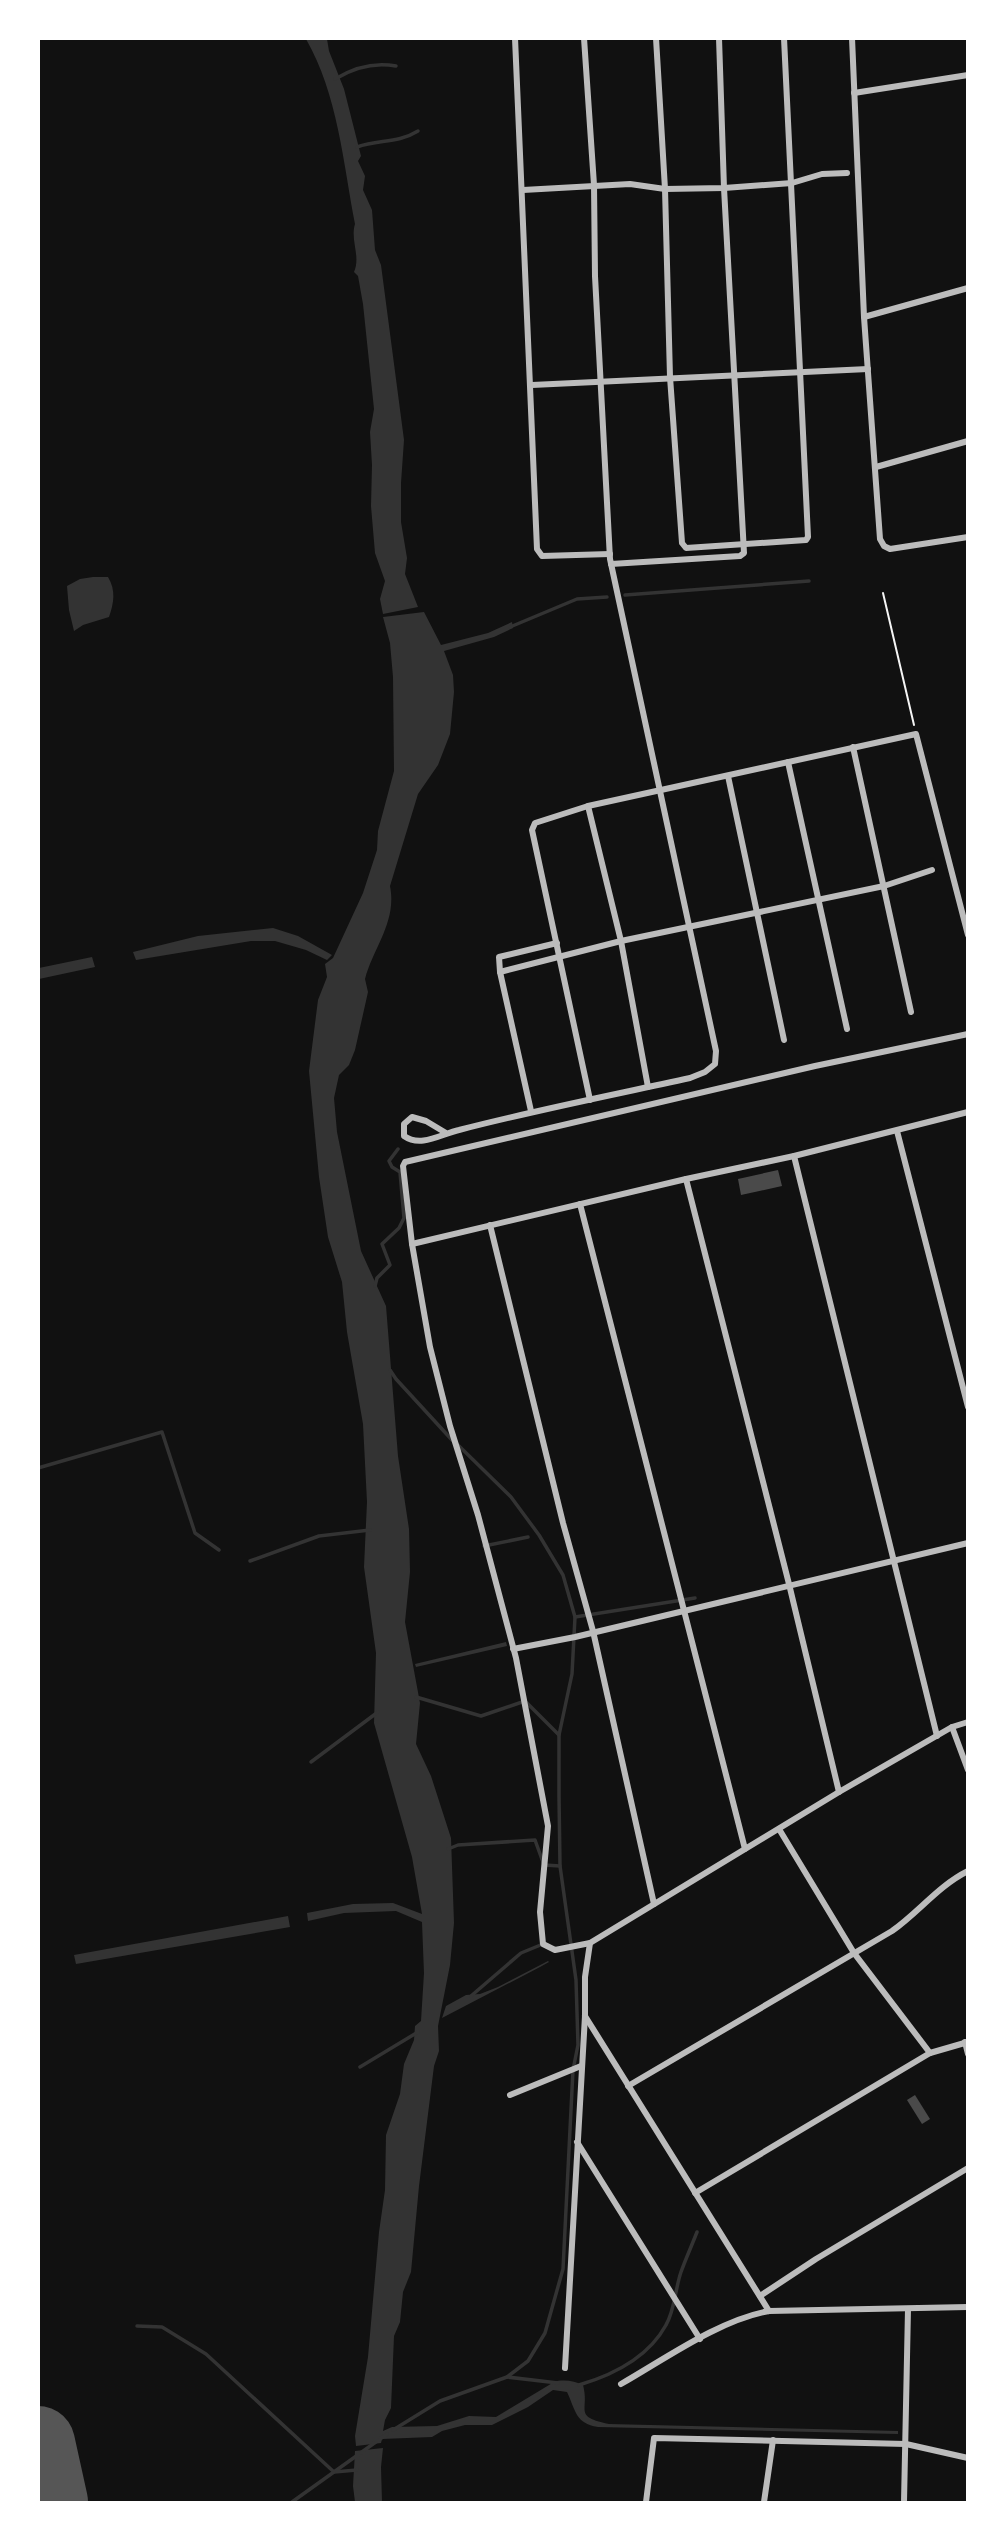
<svg xmlns="http://www.w3.org/2000/svg" width="1006" height="2541" font-family="Lora,serif">
  <style>
    .water { fill: #333 }
    .lines { fill: none; stroke-linecap: round; stroke-linejoin: round }
    .stream { stroke: #333; stroke-width: 3.5 }
    .runway { stroke: #565656; stroke-width: 74 }
    .building { fill: #4a4a4a }
    .path { stroke: #f5f5f5; stroke-width: 2 }
    .minor { stroke: #bcbcbc; stroke-width: 6 }
  </style>
  <rect width="100%" height="100%" fill="#111"/>
  <g class="water">
    <path d="M306 39H327L329 51 344 89 361 156 358 161 365 176 363 190 372 210 375 250 381 265 404 440 401 483V522L407 558 405 574 418 607 383 614 380 599 385 581 375 553 371 506 372 465 370 432 374 409 363 304 358 276 354 272C361 256 350 240 355 224 343 162 338 95 306 39Z"/>
    <path d="M93 577H108C116 590 114 603 109 617L83 625 74 631 69 610 67 586 80 579Z"/>
    <path d="M424 612 441 645 488 633 512 622 513 628 494 637 444 651 453 675 454 692 450 734 438 765 418 794 390 886C397 922 374 946 365 979L368 992 355 1050 349 1065 339 1075 334 1098 337 1132 361 1251 386 1306 398 1456 409 1529 410 1572 405 1622 420 1703 416 1744 431 1776 451 1838 454 1923 450 1965 438 2026 439 2051 434 2066 419 2186 411 2272 403 2292 400 2322 394 2336 391 2408 385 2420 383 2431 392 2427 437 2426 469 2416 496 2417 554 2382C563 2379 575 2381 583 2385 590 2411 572 2416 609 2424L898 2431V2434L598 2427C575 2423 576 2411 567 2392L553 2390 528 2407 492 2425H465L442 2431 432 2437 382 2439 381 2443 356 2446 355 2436 368 2357 379 2232 385 2190 386 2135 400 2094 404 2064 414 2040 415 2026 421 2021 424 1973 422 1922 396 1911 344 1913 308 1921 307 1913 353 1904 393 1903 422 1914 412 1857 374 1723 376 1653 364 1567 367 1502 363 1424 347 1332 342 1282 328 1237 319 1177 309 1071 318 1000 327 977 325 964 333 958 363 893 377 850 378 831 394 771 393 677 390 643 383 617Z"/>
    <polygon points="273,928 298,936 332,955 327,960 306,950 275,941 251,941 136,960 133,952 198,936"/>
    <polygon points="92,957 95,967 39,979 39,968"/>
    <polygon points="506,1642 507,1646 416,1667 415,1664"/>
    <polygon points="288,1916 290,1927 76,1964 74,1955"/>
    <polygon points="548,1961 549,1962 540,1967 442,2018 446,2006 466,1995 480,1994 498,1987"/>
    <polygon points="383,2448 381,2467 382,2502 355,2502 353,2486 355,2451"/>
  </g>
  <g class="lines">
    <g class="stream">
      <path d="M335 79C353 68 375 62 396 66"/>
      <path d="M357 147C379 139 397 144 418 131"/>
      <polyline points="625,595 809,581"/>
      <polyline points="510,627 577,599 607,597"/>
      <polyline points="375,1286 377,1278 390,1265 382,1244 399,1228 404,1218 400,1172 392,1167 389,1161 398,1149"/>
      <polyline points="390,1370 396,1379 452,1440"/>
      <polyline points="38,1468 162,1432 195,1533 219,1550"/>
      <polyline points="484,1546 528,1537"/>
      <polyline points="250,1561 319,1536 370,1530"/>
      <polyline points="575,1617 695,1598"/>
      <polyline points="416,1697 481,1716 525,1701 559,1735"/>
      <polyline points="311,1762 378,1712"/>
      <polyline points="448,1849 458,1845 535,1840 544,1865 560,1866"/>
      <polyline points="471,1996 521,1953 543,1944"/>
      <polyline points="360,2067 418,2032"/>
      <polyline points="137,2326 162,2327 206,2354 334,2472 357,2470"/>
      <polyline points="507,2377 558,2383"/>
      <path d="M579 2385C613 2375 648 2358 666 2325 675 2310 675 2289 681 2272 686 2258 692 2245 697 2232"/>
      <polyline points="393,2430 440,2401 507,2377 528,2361 545,2333 563,2269 573,2070 578,2045 576,1980 560,1866 559,1796 559,1735 572,1674 575,1617 563,1575 539,1535 511,1497 458,1445"/>
      <polyline points="292,2502 387,2434"/>
    </g>
    <polyline class="runway" points="38,2443 51,2502"/>
  </g>
  <g class="building">
    <polygon points="778,1170 782,1186 741,1195 738,1179"/>
    <polygon points="915,2095 930,2119 922,2124 907,2100"/>
  </g>
  <g class="lines">
    <polyline class="path" points="883,593 914,725"/>
    <g class="minor">
      <polyline points="515,38 537,549 542,556 610,554"/>
      <polyline points="656,38 665,189 670,377 682,543 686,548 806,540 808,537 784,38"/>
      <polyline points="852,38 864,317 880,539 884,546 890,549 968,537"/>
      <polyline points="854,93 968,75"/>
      <polyline points="523,190 630,184 665,189 724,188 792,183 822,174 847,173"/>
      <polyline points="864,317 968,288"/>
      <polyline points="532,385 868,369"/>
      <polyline points="876,467 968,441"/>
      <polyline points="611,564 740,556 744,553 724,188 719,38"/>
      <polyline points="853,747 911,1012"/>
      <polyline points="788,762 847,1029"/>
      <polyline points="728,776 784,1040"/>
      <polyline points="588,806 621,941 648,1087"/>
      <polyline points="500,972 499,957 557,943"/>
      <polyline points="968,1034 815,1066 405,1162 403,1166 412,1244 430,1347 450,1426 478,1515 516,1658 548,1826 540,1912 543,1944 555,1950 590,1943 839,1792 952,1727 968,1722"/>
      <polyline points="590,1100 532,830 535,823 588,806 916,734 968,935"/>
      <polyline points="531,1111 500,972 621,941 884,886 932,870"/>
      <polyline points="897,1131 968,1407"/>
      <path d="M446 1133 426 1121 412 1117 404 1124V1136C421 1148 441 1134 459 1130 536 1110 613 1095 690 1078L705 1072 715 1064 716 1051 610 559 595 276 594 185 584 38"/>
      <polyline points="794,1156 937,1736"/>
      <polyline points="686,1179 789,1584 839,1792"/>
      <polyline points="580,1204 745,1849"/>
      <polyline points="490,1225 563,1523 593,1631 654,1904"/>
      <polyline points="412,1244 686,1179 794,1156 968,1112"/>
      <polyline points="513,1649 575,1637 968,1543"/>
      <polyline points="952,1727 968,1770"/>
      <polyline points="779,1829 854,1953 930,2053"/>
      <polyline points="585,2016 769,2311"/>
      <polyline points="965,2042 968,2054"/>
      <path d="M628 2086 892 1931C919 1912 938 1886 968 1871"/>
      <polyline points="510,2095 581,2066"/>
      <polyline points="577,2142 700,2339"/>
      <polyline points="695,2193 930,2053 968,2042"/>
      <polyline points="760,2296 816,2259 968,2168"/>
      <polyline points="565,2368 585,2016 585,1977 590,1943"/>
      <path d="M621 2384C665 2359 719 2320 769 2311L968 2307"/>
      <polyline points="646,2502 654,2438 906,2444 968,2458"/>
      <polyline points="764,2502 773,2440"/>
      <polyline points="904,2502 908,2309"/>
    </g>
  </g>
  <rect width="1006" height="2541" fill="none" stroke="#ffffff" stroke-width="80"/>
</svg>
